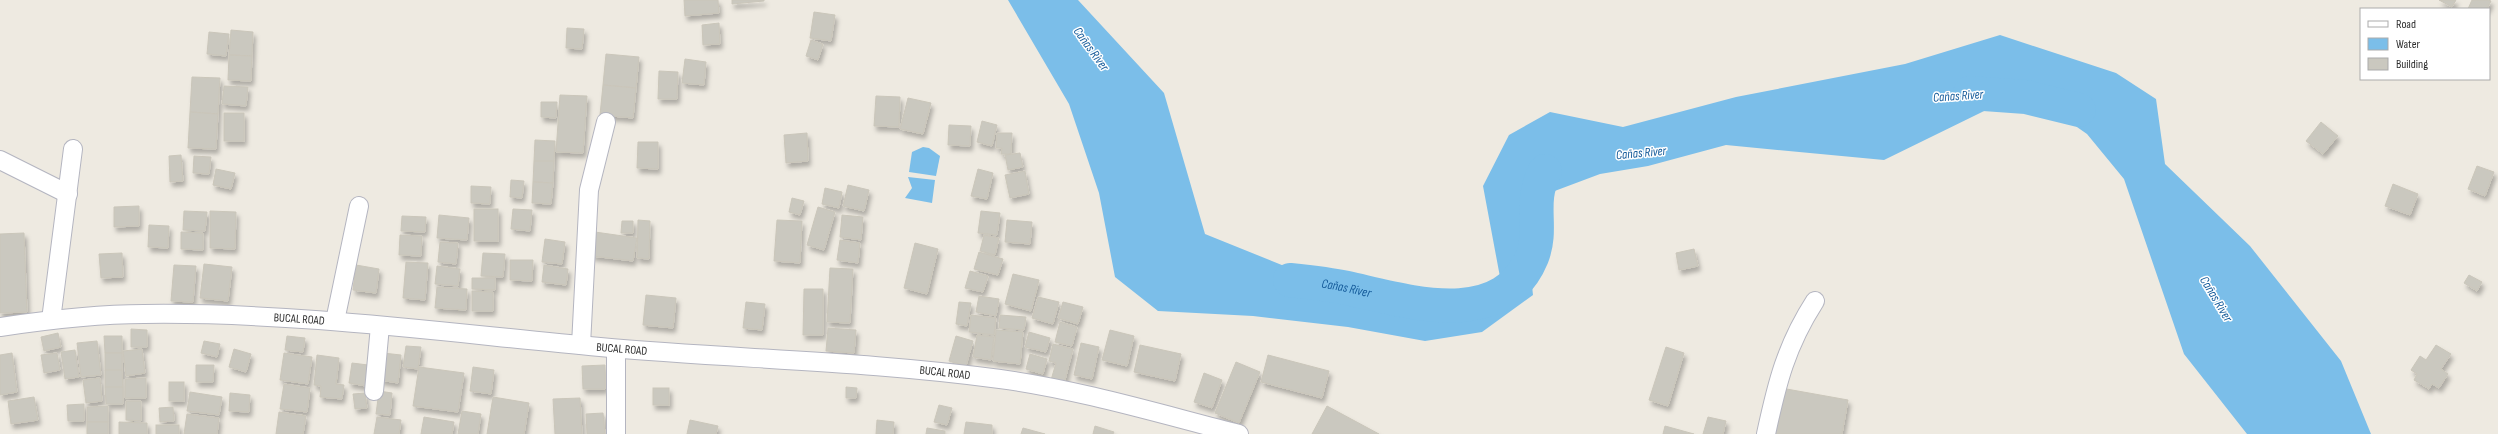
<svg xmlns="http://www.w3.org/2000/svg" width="2498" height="434" font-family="'Sofia Sans Condensed',sans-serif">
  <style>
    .water { fill: #7bbee9 }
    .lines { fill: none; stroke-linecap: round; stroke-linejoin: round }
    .river { stroke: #7bbee9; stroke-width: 34 }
    .building { fill: #cac8bf; stroke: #cac6ba; filter: url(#shadow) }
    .minor-casing { stroke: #b4b5c0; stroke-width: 20 }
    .minor { stroke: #fff; stroke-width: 18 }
    .labels { text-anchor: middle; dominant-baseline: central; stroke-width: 3; stroke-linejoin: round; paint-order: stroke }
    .street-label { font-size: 12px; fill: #2e2e2e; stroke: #fff }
    .water-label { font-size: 13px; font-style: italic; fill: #155b9a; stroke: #fff }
  </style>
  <defs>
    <filter id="shadow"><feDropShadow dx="2.5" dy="4.5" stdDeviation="2" flood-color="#0004"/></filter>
  </defs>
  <rect width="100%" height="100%" fill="#eeeae1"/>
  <g class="water">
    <polygon points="1008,0 1078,0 1164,93 1205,234 1396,311 1474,292 1500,277 1483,186 1509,135 1550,112 1623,127 1736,97 1905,64 2000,35 2116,73 2156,99 2165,164 2250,246 2341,361 2371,434 2247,434 2184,354 2124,179 2087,134 2025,91 1884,160 1726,145 1648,166 1600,174 1544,195 1527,238 1533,295 1482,332 1425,341 1348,327 1253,316 1158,311 1115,277 1099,193 1069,104"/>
    <polygon points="923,147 929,148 940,156 936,176 909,172 912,152"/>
    <polygon points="908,177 935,180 932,203 905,198 912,188"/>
  </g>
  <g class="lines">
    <g class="river">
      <polyline points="1970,93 2026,97 2079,110"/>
      <path id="s1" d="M1290 280C1309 282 1328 284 1347 288 1406 301 1501 332 1532 257 1544 227 1528 203 1545 171"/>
    </g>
  </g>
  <g class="building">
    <polygon points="684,0 718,0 719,13 685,16"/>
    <polygon points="732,0 764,0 764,1 732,4"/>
    <polygon points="2439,0 2456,0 2452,7"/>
    <polygon points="2472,0 2488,0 2491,1 2487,9 2468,9"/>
    <polygon points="814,12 835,15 831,41 810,38"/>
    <polygon points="719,23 720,44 703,45 702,25"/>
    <polygon points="567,28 584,29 582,49 566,48"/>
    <polygon points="231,30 253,32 252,56 229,55"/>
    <polygon points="209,32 229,34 226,56 207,54"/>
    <polygon points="811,40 823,44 818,60 806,56"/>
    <polygon points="606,54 639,57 636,88 603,85"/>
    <polygon points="229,55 252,56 251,81 228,80"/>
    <polygon points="685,59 706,62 704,85 682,83"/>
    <polygon points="659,71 678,72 677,99 658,99"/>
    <polygon points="192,77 220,78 218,114 190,112"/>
    <polygon points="603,85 636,88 633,118 600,115"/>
    <polygon points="224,86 248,87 246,106 222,104"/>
    <polygon points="560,95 587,96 583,153 556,152"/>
    <polygon points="876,96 900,97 899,127 874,126"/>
    <polygon points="908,98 931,103 923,134 900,129"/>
    <polygon points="541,102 557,102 556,118 541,117"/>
    <polygon points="190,112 218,114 216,149 188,148"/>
    <rect x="224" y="113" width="20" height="28"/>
    <polygon points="982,121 997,125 992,146 977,142"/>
    <polygon points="2321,122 2338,136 2323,154 2306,141"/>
    <polygon points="949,125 971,126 970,146 948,145"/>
    <polygon points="807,133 808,161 786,163 784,135"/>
    <polygon points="997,133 1012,133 1011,154 1001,154 1002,148 996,148"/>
    <polygon points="535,140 555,141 554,161 534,161"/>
    <polygon points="638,142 658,142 658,169 637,168"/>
    <polygon points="1020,153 1023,167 1008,170 1005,155"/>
    <polygon points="181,155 183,181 170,182 169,156"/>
    <polygon points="194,156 211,157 209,174 193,173"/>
    <polygon points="534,161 554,161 553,183 533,182"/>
    <polygon points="2477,166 2494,172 2485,196 2468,189"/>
    <polygon points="216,169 235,173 231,189 213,185"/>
    <polygon points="978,169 993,173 987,199 971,196"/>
    <polygon points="1025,171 1029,194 1010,198 1005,175"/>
    <polygon points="511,180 524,181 522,198 510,197"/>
    <polygon points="533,182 553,183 551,204 532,203"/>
    <polygon points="2393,184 2418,194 2410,215 2385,206"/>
    <polygon points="848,185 869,190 864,211 843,206"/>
    <polygon points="471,186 491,187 490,204 471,203"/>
    <polygon points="825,188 842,192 839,208 822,204"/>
    <polygon points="792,198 804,201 800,215 789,212"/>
    <polygon points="139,206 139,226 114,227 114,207"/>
    <polygon points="818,207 835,212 824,250 807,245"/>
    <rect x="474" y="209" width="24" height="32"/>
    <polygon points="513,209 532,210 530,231 511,229"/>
    <polygon points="184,211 207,212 205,231 183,230"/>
    <polygon points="210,211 236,212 235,249 210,248"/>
    <polygon points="981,211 1000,213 997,235 978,233"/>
    <polygon points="439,215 469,218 467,240 437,238"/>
    <polygon points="842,215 863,217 861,240 840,237"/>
    <polygon points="402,216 426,217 425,232 401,231"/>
    <polygon points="638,220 650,221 649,259 637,258"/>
    <polygon points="777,220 802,221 800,263 774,261"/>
    <polygon points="1007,220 1032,222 1030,244 1005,242"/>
    <polygon points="622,221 633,221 633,233 621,233"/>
    <polygon points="149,225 169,226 168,248 148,247"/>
    <polygon points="181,232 203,233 203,250 181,249"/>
    <polygon points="595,232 637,238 633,261 592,256"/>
    <polygon points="24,233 27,312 0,313 0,234"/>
    <polygon points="400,235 422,236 421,256 399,255"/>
    <polygon points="984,235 999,238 995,255 980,251"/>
    <polygon points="545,239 565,242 562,264 542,262"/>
    <polygon points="840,240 860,243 858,263 837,260"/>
    <polygon points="440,242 458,243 456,264 438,262"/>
    <polygon points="915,243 938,249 927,294 904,288"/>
    <polygon points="1694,249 1698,266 1679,270 1676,253"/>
    <polygon points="979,252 1003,259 998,275 974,269"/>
    <polygon points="122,253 123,277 101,278 99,254"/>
    <polygon points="483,253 505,254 503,277 481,276"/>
    <polygon points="510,260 533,260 532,281 510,280"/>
    <polygon points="406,262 428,263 425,300 403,298"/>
    <polygon points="204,264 232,267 228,301 200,298"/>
    <polygon points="174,265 196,266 193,302 171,301"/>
    <polygon points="356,265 379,269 376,293 353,290"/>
    <polygon points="544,265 568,269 566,285 542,282"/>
    <polygon points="437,266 460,269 458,286 435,284"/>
    <polygon points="830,268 853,269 850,323 827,322"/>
    <polygon points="970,271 988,276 983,292 965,288"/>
    <polygon points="1013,274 1039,280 1031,311 1005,304"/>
    <polygon points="2469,275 2482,282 2477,291 2464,283"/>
    <polygon points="472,278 495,278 495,290 472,289"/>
    <polygon points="437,287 467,289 466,310 435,308"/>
    <polygon points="804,289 823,289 823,335 803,335"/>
    <polygon points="472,291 493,292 493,311 472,311"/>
    <polygon points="646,295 676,298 673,328 643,325"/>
    <polygon points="979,296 999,299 996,316 976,312"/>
    <polygon points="1038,297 1059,302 1053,324 1032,318"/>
    <polygon points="746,302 765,304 762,330 743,328"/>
    <polygon points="959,302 971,303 967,326 956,324"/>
    <polygon points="1063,302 1083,307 1078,324 1058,318"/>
    <polygon points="971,315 996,318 994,335 969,332"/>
    <polygon points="1000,315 1026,317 1024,330 999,328"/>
    <polygon points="1060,322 1077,327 1072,346 1055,342"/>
    <polygon points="828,328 856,330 854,353 826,351"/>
    <polygon points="131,329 147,330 147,347 131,347"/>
    <polygon points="996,330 1023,332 1020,364 993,361"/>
    <polygon points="1110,330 1134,336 1127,366 1102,360"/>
    <polygon points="1029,332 1050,338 1046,352 1025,347"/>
    <polygon points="58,333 61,347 44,351 41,337"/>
    <polygon points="977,335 994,337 991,360 973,357"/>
    <polygon points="104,336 122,336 122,353 105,353"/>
    <polygon points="287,336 305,338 303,352 285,350"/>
    <polygon points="956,336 973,341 966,366 949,361"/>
    <polygon points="97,341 101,375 81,377 77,343"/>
    <polygon points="204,341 220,344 217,357 201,353"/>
    <polygon points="1081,343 1099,347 1092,379 1074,375"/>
    <polygon points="1053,344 1073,349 1064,384 1051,380 1056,363 1049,361"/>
    <polygon points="1140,345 1181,354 1175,381 1134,372"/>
    <polygon points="2436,345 2451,354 2441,369 2448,374 2439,388 2432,384 2429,389 2414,380 2417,374 2411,370 2420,356 2426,360"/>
    <polygon points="406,346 421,347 418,369 403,367"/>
    <polygon points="1666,347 1684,353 1668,406 1649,400"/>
    <polygon points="142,349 145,373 126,376 123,351"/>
    <polygon points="234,349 251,354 246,372 229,367"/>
    <polygon points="75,350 79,377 65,379 61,352"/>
    <polygon points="12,353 17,392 0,395 0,355"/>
    <polygon points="57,353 60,370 44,373 41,355"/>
    <rect x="105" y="353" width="17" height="17"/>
    <polygon points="284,353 312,357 308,384 280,380"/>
    <polygon points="383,353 401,355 398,383 380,380"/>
    <polygon points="1030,354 1047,359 1043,374 1026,369"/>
    <polygon points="317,355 339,358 336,384 344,385 342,399 320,397 321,386 314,385"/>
    <polygon points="1268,355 1329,371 1322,398 1261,382"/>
    <polygon points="1236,362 1260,372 1239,423 1215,413"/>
    <polygon points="352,363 368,365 366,386 349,383"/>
    <polygon points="196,365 214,365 213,382 196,382"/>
    <polygon points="605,365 605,389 583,389 582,366"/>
    <polygon points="419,367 464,373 458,412 413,406"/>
    <polygon points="473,367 494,370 491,394 470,391"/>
    <polygon points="105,370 122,370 123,387 105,387"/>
    <polygon points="1204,373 1222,380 1212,408 1194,402"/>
    <polygon points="100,378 102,401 86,403 83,380"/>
    <polygon points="146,378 146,398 125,398 125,379"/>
    <rect x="169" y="382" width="15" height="19"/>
    <polygon points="284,384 310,388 307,412 280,409"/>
    <polygon points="105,387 123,387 123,404 106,404"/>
    <polygon points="846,387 857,388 856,398 846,398"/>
    <rect x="653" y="388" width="16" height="17"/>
    <polygon points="1781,388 1848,400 1842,434 1773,434"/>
    <polygon points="379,391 392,393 390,415 376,414"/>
    <polygon points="190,392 222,397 219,415 187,411"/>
    <polygon points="230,393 250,395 249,412 229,411"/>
    <polygon points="365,393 367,408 355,409 353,394"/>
    <polygon points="34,397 38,420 11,424 8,401"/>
    <polygon points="493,397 529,403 524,434 487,434"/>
    <polygon points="580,398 582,434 555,434 553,399"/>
    <polygon points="126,401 141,401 141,421 126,420"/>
    <polygon points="84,404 84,421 68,421 67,405"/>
    <polygon points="939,405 952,408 947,425 934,422"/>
    <polygon points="108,406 108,422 87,422 87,407"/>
    <polygon points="1327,406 1379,434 1312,434"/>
    <polygon points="173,407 174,421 160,422 159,408"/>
    <polygon points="462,411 481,414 478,434 458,434"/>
    <polygon points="279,412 306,416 303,434 276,434"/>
    <polygon points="603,413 605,434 587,434 586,414"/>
    <polygon points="187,414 219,418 217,434 184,434"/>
    <polygon points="377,417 401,420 399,434 374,434"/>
    <polygon points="424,417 454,422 452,434 421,434"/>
    <polygon points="1708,417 1726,421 1723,434 1703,434"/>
    <polygon points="690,420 718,426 716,434 687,434"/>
    <polygon points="877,420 894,422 893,434 876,434"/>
    <rect x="87" y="422" width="21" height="12"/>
    <polygon points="119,422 147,423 147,434 119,434"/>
    <polygon points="966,422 992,425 992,434 964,434"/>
    <rect x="156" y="425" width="23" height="9"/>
    <polygon points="1095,426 1114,432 1113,434 1093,434"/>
    <polygon points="1665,426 1694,434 1663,434"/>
    <polygon points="927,428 945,431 945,434 926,434"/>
    <polygon points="1023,428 1045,434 1021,434"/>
  </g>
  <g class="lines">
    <g class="minor-casing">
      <g id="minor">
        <polyline points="0,160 68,194"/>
        <polyline points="51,320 73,149"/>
        <polyline points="335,321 359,206"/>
        <path id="s2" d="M0 327C47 320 96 314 144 314 296 312 448 333 600 347 733 359 868 361 1000 379 1081 390 1160 414 1239 434"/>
        <polyline points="581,345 589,190 606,122"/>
        <polyline points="374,391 380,326"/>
        <polyline points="616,434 616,349"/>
        <path d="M1766 434C1777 383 1786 346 1815 301"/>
      </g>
    </g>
    <use href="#minor" class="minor"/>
  </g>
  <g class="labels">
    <g class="street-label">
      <text stroke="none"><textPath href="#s2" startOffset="300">BUCAL ROAD</textPath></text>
      <text stroke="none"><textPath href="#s2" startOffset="624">BUCAL ROAD</textPath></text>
      <text stroke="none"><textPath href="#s2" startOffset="948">BUCAL ROAD</textPath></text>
    </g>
    <g class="water-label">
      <text transform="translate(1091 49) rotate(54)">Cañas River</text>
      <text transform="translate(1958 96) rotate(-4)">Cañas River</text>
      <text transform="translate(1641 153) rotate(-5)">Cañas River</text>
      <text stroke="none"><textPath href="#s1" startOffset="57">Cañas River</textPath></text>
      <text transform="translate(2216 299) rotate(59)">Cañas River</text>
    </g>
  </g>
  <rect x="2360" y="8" width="130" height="72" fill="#ffffff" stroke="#ababab"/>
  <rect x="2368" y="21" width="20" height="6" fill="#ffffff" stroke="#ababab"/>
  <text x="2396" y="28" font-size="12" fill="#2e2e2e">Road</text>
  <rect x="2368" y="38" width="20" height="12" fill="#7bbee9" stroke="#ababab"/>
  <text x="2396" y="48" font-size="12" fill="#2e2e2e">Water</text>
  <rect x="2368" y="58" width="20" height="12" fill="#cac8bf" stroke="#ababab"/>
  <text x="2396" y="68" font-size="12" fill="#2e2e2e">Building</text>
</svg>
